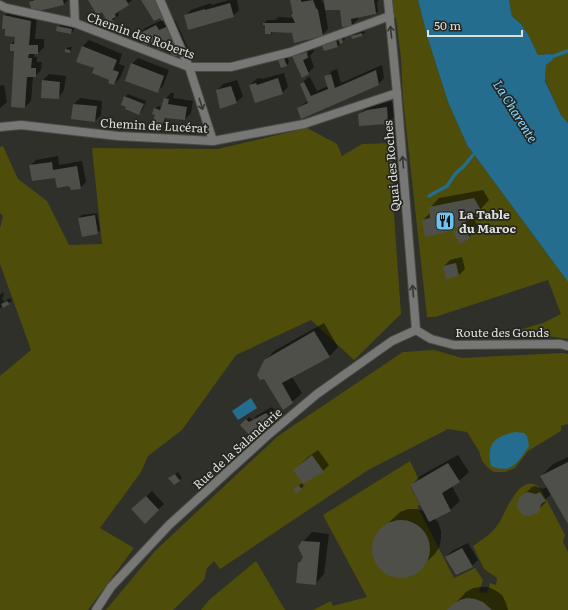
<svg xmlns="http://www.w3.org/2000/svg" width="568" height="610" font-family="Literata,serif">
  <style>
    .green { fill: #4e4e0a }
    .water { fill: #256d8f }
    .shadow { fill: #0007; fill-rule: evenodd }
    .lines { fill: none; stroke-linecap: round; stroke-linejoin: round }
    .stream { stroke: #256d8f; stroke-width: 3.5 }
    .building { fill: #4e4f49 }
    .minor-casing { stroke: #4b4c46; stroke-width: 10 }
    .tertiary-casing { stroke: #4b4c46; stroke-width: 10 }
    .minor { stroke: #777875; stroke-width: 8 }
    .tertiary { stroke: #777875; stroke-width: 8 }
    .oneway { stroke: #353631 }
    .labels { text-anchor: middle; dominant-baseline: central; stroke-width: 3.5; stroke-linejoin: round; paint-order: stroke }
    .street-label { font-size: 12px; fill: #dfdfdb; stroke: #252620 }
    .poi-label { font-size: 12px; font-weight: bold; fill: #dfdfdb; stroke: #252620; text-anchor: start }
    .water-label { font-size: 13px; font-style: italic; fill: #86d2fa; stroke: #252620 }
  </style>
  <rect width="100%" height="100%" fill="#2f302a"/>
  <g class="green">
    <polygon points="393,0 418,0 428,39 448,102 467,145 568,282 568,339 548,336 508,333 543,323 561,314 548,280 435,317 427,317 403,99 401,58 396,18 393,16"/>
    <polygon points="509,0 568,0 568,123 561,115 545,80 546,65 553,60 551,54 538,55 529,36 521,24 512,16"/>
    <polygon points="307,128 337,144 342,156 362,144 392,143 394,215 401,314 354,360 311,320 236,355 182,430 148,456 141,472 100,528 134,548 88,610 0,610 0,376 31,350 0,264 0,228 3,216 0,213 0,147 3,146 18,179 47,201 69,245 102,244 92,148 218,149"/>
    <polygon points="434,350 462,358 563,353 568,354 568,424 561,426 561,431 528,451 515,468 505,472 494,472 488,468 482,461 479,451 467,432 448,429 368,470 220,569 214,561 207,568 204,580 173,610 106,610 155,551 278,436 403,352"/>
    <path d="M410 461 419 480 410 486 420 505 417 506 454 578 475 568 483 580 479 592 487 593 490 583 496 585 497 578 484 569 473 546C483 539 493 533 499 523 506 512 521 468 541 489L565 535 563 542 568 552V610H313L331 601 333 606 367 597 323 515Z"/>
    <polygon points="256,561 285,610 201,610 209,600"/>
  </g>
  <g class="water">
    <polygon points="418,0 509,0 512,16 521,24 529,36 538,55 551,54 553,60 546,65 545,81 561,115 568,123 568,282 467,145 448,102 428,39"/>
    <polygon points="251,398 257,408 238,420 232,411"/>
    <path d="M516 432 524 433 527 436 529 446C519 461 512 475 491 466 486 444 494 436 516 432Z"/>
  </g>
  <g class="shadow">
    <polygon points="32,0 68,0 64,4 38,10 30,2"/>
    <polygon points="89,0 132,0 118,13 119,15 110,23 102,11"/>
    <polygon points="142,0 164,0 169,9 165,12 162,19 165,25 175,20 188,48 182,54 168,44 139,34 145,28 162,20"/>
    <polygon points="229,0 237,0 239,10 233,16 185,16 191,10 211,3 211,5"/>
    <path d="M291 0H379L377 2 378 11 375 14 358 17V19L352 25 343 26 341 9H325L328 29 322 35 273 31 271 34 264 23 267 20H275L279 17 293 18 294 13ZM321 0H325L326 9H325L324 4Z"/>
    <polygon points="10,10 37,15 35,39 44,39 44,47 38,53 34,53 34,57 37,57 37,62 42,62 41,70 35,76 33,76 31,101 25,107 15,50 11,44 16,40 16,36 4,16"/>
    <polygon points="61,24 74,27 74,30 71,33 58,27"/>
    <polygon points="120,26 126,34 124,37 112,32"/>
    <polygon points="364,31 365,33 362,35 352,36 355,33"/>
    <polygon points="345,36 345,39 338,46 325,50 324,45 326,42 339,38 339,40"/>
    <polygon points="89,40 122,54 119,64 125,66 120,78 114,84 110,79 95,68 77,61 83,46"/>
    <polygon points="69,47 72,47 70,52 66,49"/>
    <polygon points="313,47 314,51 310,56 314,67 308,73 293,56 299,50"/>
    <polygon points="287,56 289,62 287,65 279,61 282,58"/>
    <polygon points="138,58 169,70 163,86 157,92 132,64"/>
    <polygon points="382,65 384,78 378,85 298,108 308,101 301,84 307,78 310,77 317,91 328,86 326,77 332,71 337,69 341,83"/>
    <polygon points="284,73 288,87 282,93 250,85 256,79 262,78 262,79"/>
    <polygon points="49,74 66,76 64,90 58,98 43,80"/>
    <polygon points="237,80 243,96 237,102 217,91 223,84"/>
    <polygon points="4,85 7,102 0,108 0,86"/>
    <polygon points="171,93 174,93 173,98 193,101 191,113 185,119 166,117 164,125 157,131 157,120 155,109 158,106 162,107 165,99"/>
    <polygon points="128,94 146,101 142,111 139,114 125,97"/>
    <polygon points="80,98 102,101 101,115 95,121 72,118 74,104"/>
    <polygon points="392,101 394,117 388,123 359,114 370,106"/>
    <polygon points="58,156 59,165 82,161 86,182 80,188 71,186 30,166 36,160"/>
    <polygon points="483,190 489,200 475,215 478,219 475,221 479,228 469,237 454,232 458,229 455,223 447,231 423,220 430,213 430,208 439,198"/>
    <polygon points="97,213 100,230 97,233 79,218 82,215"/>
    <polygon points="462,257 465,269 459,275 447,278 444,266 450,260"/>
    <polygon points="3,292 4,295 2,298 4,302 10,298 12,301 0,308 0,295"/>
    <polygon points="324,323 338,347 329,357 292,377 302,393 284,409 265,361 274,351"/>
    <polygon points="272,407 277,412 271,418 241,425 249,417 253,420 256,416"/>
    <polygon points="318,450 329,465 323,471 302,483 303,482 294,470 308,457"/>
    <polygon points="458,455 469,472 459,481 452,486 460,501 450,510 434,518 438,522 441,531 441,539 439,548 434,555 414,573 406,576 397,576 388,574 381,569 376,562 373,553 373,545 376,537 381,530 400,512 408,509 417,509 424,511 411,486 420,476"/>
    <polygon points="568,457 568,522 551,494 546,499 546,502 534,514 520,498 532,487 535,486 543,489 547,487 541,476 553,464"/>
    <polygon points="178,472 182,478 179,480 172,476"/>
    <polygon points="302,483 304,486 296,493 294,490"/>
    <polygon points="152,491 164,504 145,522 139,503"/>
    <polygon points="312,532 329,534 324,574 315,584 304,559 303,542"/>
    <polygon points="468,543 478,560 472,566 446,557 452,551"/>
    <polygon points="480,587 488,587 495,590 502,595 506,603 508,610 449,610 466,592 473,588"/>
  </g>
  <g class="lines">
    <g class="stream">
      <polyline points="548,58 568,51"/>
      <polyline points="429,196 447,186 456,173 464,166 473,155"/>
    </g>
  </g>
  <g class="building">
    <polygon points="35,0 63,0 64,5 38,11 37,9 32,11 29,2"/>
    <polygon points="88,0 126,0 129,5 115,14 116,17 112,19 114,22 109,25 102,12 97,15"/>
    <polygon points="141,0 156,0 165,19 162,21 160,18 154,21"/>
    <polygon points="290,0 301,0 301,2 313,0 316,8 318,10 323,36 294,43 292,33 271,32 271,34 265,34 265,25 263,25 263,23 295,23 291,14 293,14"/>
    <polygon points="324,0 374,0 376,13 376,14 351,19 352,26 342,27 340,10 325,10"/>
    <polygon points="230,3 234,17 188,30 184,15 205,9 205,10"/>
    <polygon points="3,15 31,21 29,45 38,45 38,54 29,54 28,58 32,58 31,68 36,68 36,77 27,77 25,108 11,107 14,51 10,51 10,44 14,44 15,37 5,36 5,29 2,29"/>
    <polygon points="156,25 159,30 168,26 183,55 173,57 167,45 158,50 153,42 144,46 138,34"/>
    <polygon points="57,26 72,29 71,34 56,31"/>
    <polygon points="117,28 124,38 110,33"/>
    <polygon points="362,33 362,36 352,39 351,36"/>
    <polygon points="342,38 343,43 340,44 338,39"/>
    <polygon points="336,40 338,47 324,51 322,45"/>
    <polygon points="82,46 117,60 113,70 119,72 114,85 108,83 109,80 92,73 94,68 76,62"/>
    <polygon points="65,49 70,50 70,53 65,52"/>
    <polygon points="307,52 308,58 303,60 309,74 302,78 292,56"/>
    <polygon points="284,58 287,66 281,68 278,60"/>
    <polygon points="131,63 164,76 158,93 125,81"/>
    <polygon points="376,70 379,85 301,119 297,108 308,103 300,84 304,82 311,96 328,89 324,76 331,74 335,88"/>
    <polygon points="278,78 283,94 255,103 249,85 256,83 257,85"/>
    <polygon points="42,80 60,82 59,99 41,98"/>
    <polygon points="231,86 237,103 220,109 216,90"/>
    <polygon points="124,96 144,104 139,115 125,109 126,107 121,105"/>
    <polygon points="164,98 169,99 168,104 187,107 185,120 165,118 161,129 159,128 158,132 152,132 156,121 153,120 155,115 152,114 154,108 160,110"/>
    <polygon points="73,104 97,106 95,122 71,119"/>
    <polygon points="387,107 388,124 359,126 358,114 367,110"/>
    <polygon points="52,162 53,170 77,166 81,189 71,190 70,187 69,187 68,186 57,188 55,178 32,181 29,165"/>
    <polygon points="474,198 481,210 473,214 474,217 465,222 469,229 466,231 470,238 460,244 453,232 457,230 453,221 446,223 448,232 425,237 422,220 430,218 429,207"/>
    <polygon points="95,215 98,234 82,237 78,218"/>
    <polygon points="456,263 459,276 446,279 443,266"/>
    <polygon points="7,301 10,304 3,308 1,304"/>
    <polygon points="314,331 330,357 282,383 293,403 283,410 264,379 260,380 257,375 264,360"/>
    <polygon points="266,413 272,419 257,433 255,433 251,437 240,425 246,419 249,422"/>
    <polygon points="312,455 324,472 303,484 293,470"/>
    <polygon points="568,462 568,524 540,476"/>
    <polygon points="448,463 460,482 442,493 451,511 429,522 410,485"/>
    <polygon points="175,474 180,481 174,485 168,478"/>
    <polygon points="298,485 302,489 296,494 293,490"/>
    <polygon points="528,492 536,494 540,492 546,501 541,504 540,509 538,513 530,516 523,515 518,509 517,505 519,498 525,493"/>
    <polygon points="146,496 159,510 145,524 131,509"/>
    <circle cx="401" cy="549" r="29"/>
    <polygon points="302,541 320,542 316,585 296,583 298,563 301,561 303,557 298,547"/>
    <polygon points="462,548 473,567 456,575 445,557"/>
    <polygon points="467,598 475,599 483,602 492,610 447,610 453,604 460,600"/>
  </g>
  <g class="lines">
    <g class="minor-casing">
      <g id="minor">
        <polyline points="74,0 75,23"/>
        <polyline points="160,0 189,67 213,141"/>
        <polyline points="0,5 6,8 75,23 189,67 231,67 291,52 390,16"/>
        <polyline points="0,127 21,125 118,136 213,141 304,124 397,93"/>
      </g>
    </g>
    <g class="tertiary-casing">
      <g id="tertiary">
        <polyline points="388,0 397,93 416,330"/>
        <polyline points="416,330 431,339 454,345 560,344 568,346"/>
        <polyline points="96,610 111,587 169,525 267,436 317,394 392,341 416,330"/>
      </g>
    </g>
    <use href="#minor" class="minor"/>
    <use href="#tertiary" class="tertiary"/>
  </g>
  <defs><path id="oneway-shaft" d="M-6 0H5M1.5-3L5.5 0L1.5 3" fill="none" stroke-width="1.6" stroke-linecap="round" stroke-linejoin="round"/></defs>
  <g class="oneway">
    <use href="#oneway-shaft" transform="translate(391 32) rotate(-96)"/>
    <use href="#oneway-shaft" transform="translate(201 104) rotate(72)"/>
    <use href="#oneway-shaft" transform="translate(403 162) rotate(-95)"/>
    <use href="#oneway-shaft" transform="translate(413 291) rotate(-95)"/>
  </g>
  <defs>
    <g id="restaurant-square" transform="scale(1)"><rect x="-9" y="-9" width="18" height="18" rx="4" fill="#6ac3f1" stroke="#252620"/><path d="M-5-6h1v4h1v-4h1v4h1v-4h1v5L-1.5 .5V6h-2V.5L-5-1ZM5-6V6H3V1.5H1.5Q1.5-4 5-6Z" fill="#111"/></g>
  </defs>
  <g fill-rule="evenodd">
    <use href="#restaurant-square" x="445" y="221"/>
  </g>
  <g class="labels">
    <g class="street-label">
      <text transform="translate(141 35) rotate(20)">Chemin des Roberts</text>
      <text transform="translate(154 125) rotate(3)">Chemin de Lucérat</text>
      <text transform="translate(391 166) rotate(-95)">Quai des Roches</text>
      <text x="502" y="332">Route des Gonds</text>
      <text transform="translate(237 448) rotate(-42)">Rue de la Salanderie</text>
    </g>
    <g class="poi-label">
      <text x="459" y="214">La Table<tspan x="459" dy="14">du Maroc</tspan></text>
    </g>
    <g class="water-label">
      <text transform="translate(516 111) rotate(58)">La Charente</text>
    </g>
  </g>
  <path d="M428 30v6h94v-6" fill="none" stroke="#dfdfdb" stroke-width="2"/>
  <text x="434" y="30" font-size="12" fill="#dfdfdb" stroke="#252620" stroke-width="3" paint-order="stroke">50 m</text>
</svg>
